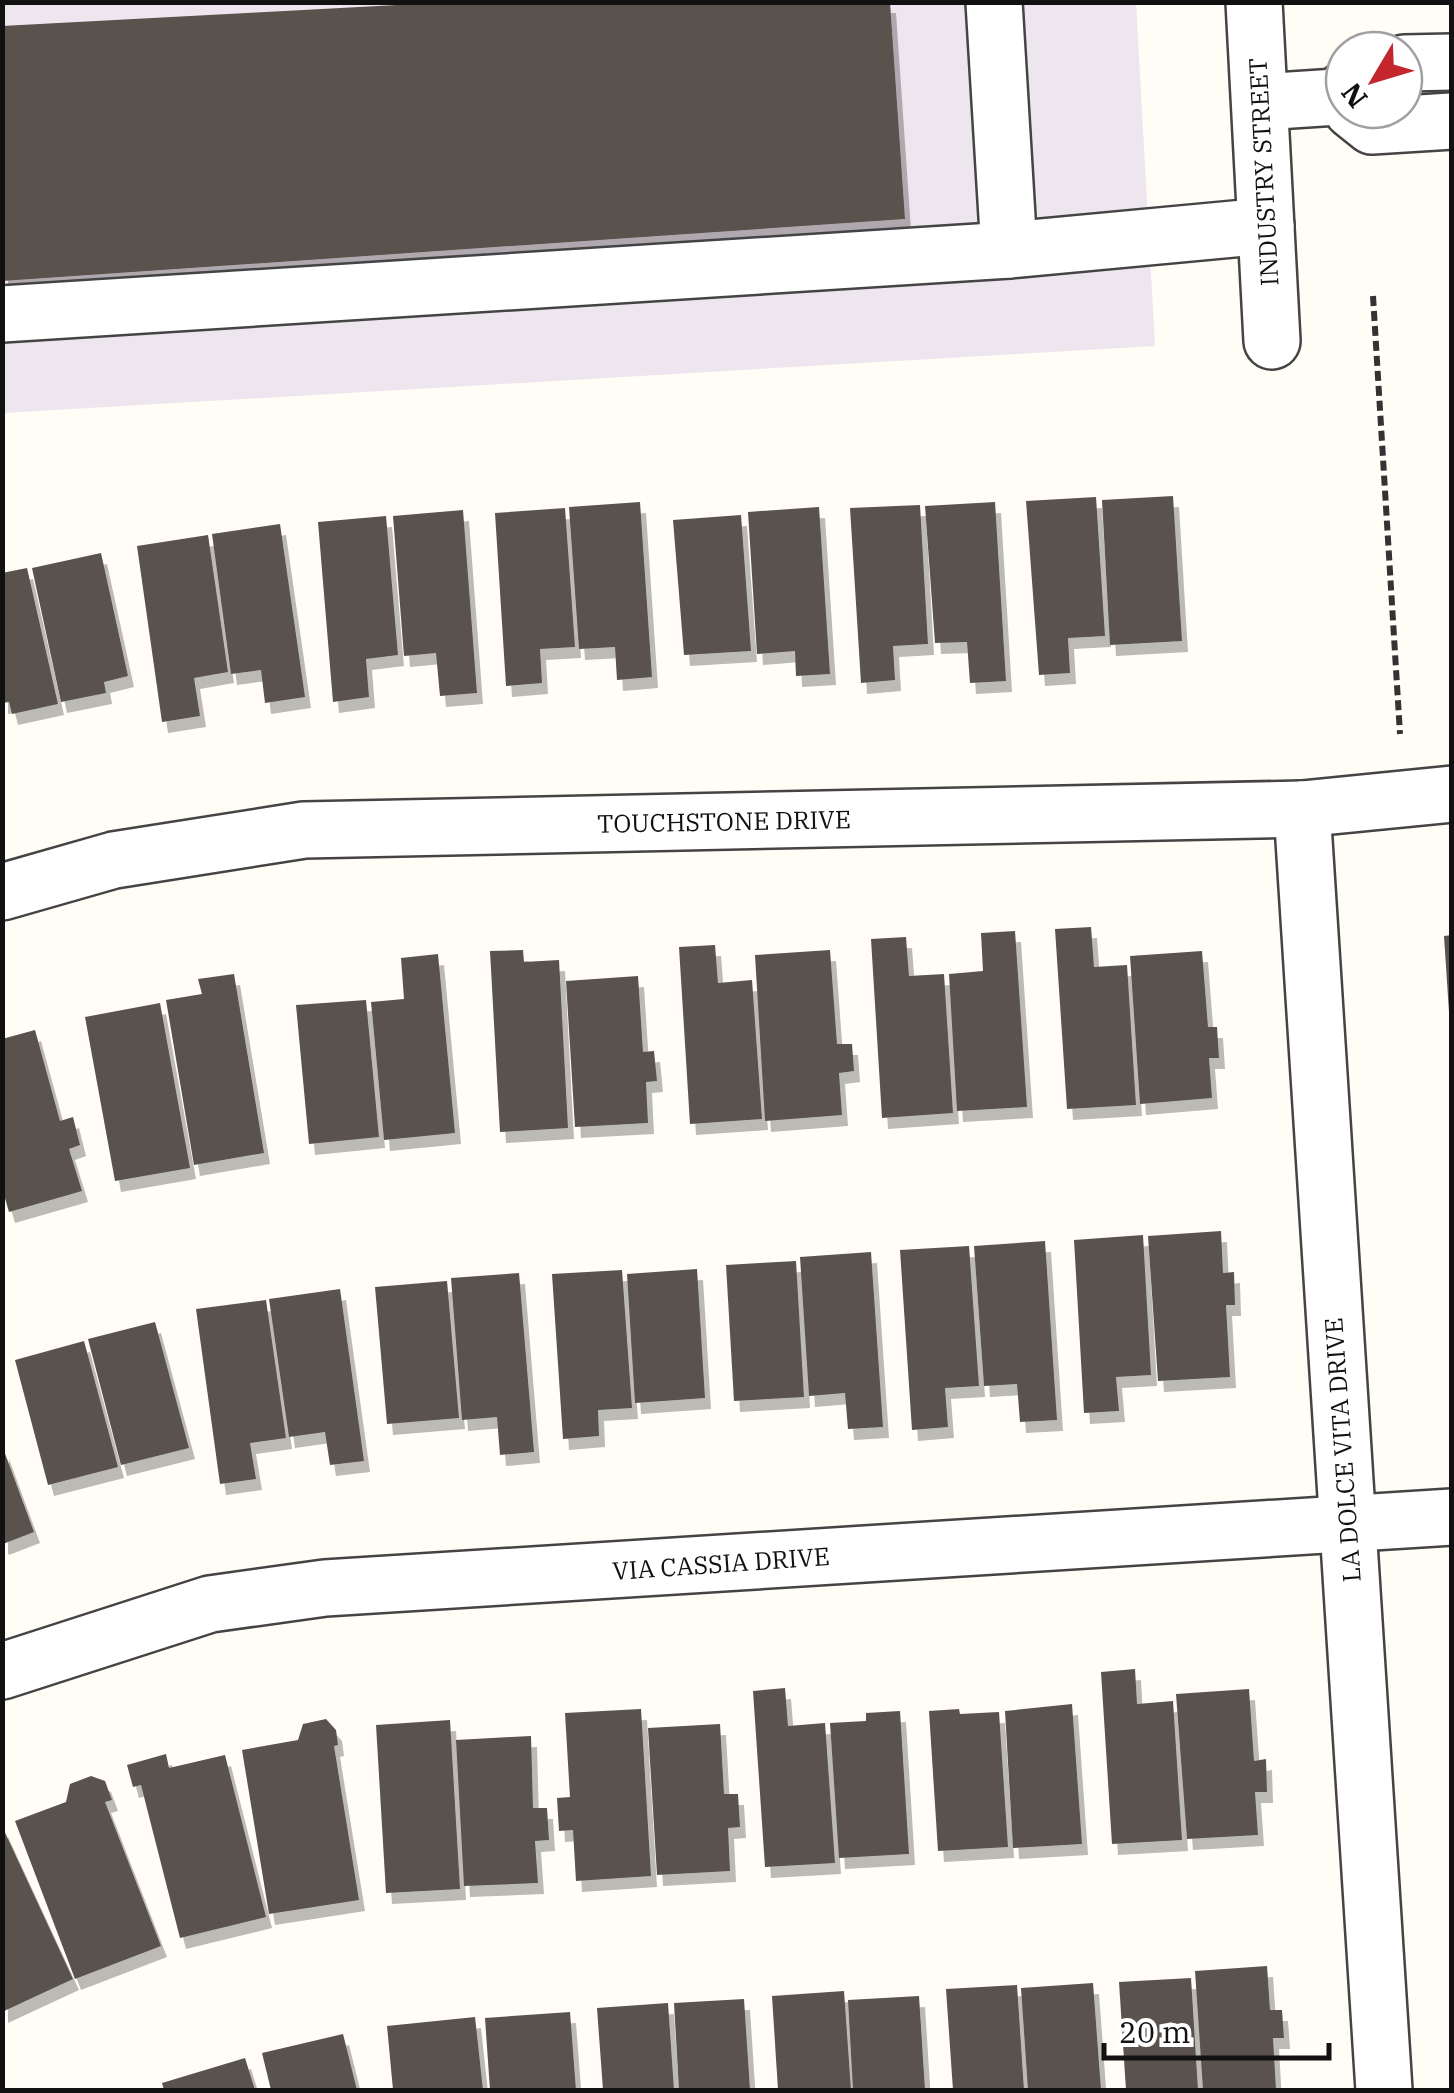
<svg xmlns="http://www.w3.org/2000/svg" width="1454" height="2093" font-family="'IBM Plex Serif',serif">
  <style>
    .industrial { fill: #eee6ef }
    .building { fill: #5a524d; filter: url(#shadow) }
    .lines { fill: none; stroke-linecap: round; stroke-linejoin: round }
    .minor-casing { stroke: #444; stroke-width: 60 }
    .path { stroke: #333; stroke-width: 6; stroke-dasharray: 10 5; stroke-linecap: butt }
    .minor { stroke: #fff; stroke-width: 55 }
    .labels { text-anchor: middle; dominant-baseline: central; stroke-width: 10; stroke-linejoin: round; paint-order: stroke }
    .street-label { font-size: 25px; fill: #111; stroke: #fff }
  </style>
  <defs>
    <filter id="shadow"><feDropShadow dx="6" dy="11" stdDeviation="0" flood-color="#0004"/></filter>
  </defs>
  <rect width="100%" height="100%" fill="#fffdf5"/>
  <polygon class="industrial" points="3,3 1136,3 1155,346 3,413"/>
  <g class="building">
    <polygon points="453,2 890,2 905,219 2,281 2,26"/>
    <polygon points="1173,496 1182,641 1110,645 1102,500"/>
    <polygon points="1096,497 1105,636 1068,638 1070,673 1039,675 1026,501"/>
    <polygon points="640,502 652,677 617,680 615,647 579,649 569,507"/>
    <polygon points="995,502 1006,681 970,683 967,642 935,643 925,506"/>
    <polygon points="920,505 928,644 893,646 895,680 861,683 850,508"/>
    <polygon points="819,507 830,674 796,676 795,651 757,654 748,512"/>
    <polygon points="565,508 575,647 540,649 542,683 506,686 495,513"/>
    <polygon points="463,510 477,693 440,696 436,653 404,656 393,516"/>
    <polygon points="741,515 751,651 684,655 673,520"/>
    <polygon points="386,516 398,655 366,659 369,697 333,702 318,522"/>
    <polygon points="280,524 305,697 265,703 261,670 231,674 212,534"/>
    <polygon points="208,535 228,672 194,678 200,716 162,722 137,546"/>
    <polygon points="101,553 128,676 104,682 106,693 61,702 32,568"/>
    <polygon points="27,568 58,704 12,714 9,702 2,703 2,573"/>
    <polygon points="1091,927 1094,967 1127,965 1136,1105 1067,1109 1055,929"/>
    <polygon points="1015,931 1027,1107 957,1111 949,974 983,971 981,933"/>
    <polygon points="1452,935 1452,1012 1449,1012 1444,936"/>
    <polygon points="906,937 909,976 944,974 953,1113 882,1118 871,939"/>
    <polygon points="715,945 718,983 752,980 762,1119 690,1124 679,947"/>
    <polygon points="523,950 524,962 559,960 568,1128 500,1132 490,951"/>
    <polygon points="830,950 837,1044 852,1044 854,1071 839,1073 842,1115 765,1121 755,955"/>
    <polygon points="1202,951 1208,1027 1217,1027 1219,1058 1209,1058 1212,1098 1140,1104 1130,956"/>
    <polygon points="438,954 455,1133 384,1140 371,1002 404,999 401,958"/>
    <polygon points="234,974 264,1153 194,1165 166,1000 202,994 198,979"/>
    <polygon points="638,976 643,1052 654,1051 657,1081 646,1082 648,1123 575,1127 566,981"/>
    <polygon points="366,1000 379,1137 309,1144 296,1005"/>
    <polygon points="160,1003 190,1168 115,1181 85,1017"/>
    <polygon points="35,1030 60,1121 73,1117 80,1145 69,1149 82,1191 9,1212 2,1188 2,1039"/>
    <polygon points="1221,1231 1223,1273 1234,1272 1235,1305 1226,1305 1230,1377 1158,1381 1148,1236"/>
    <polygon points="1143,1235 1151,1375 1116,1377 1119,1411 1084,1413 1074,1240"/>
    <polygon points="1045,1241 1057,1420 1020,1422 1017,1384 984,1386 974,1246"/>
    <polygon points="969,1246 979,1386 945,1388 948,1427 912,1430 900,1250"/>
    <polygon points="871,1252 883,1427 848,1429 845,1393 809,1396 800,1257"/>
    <polygon points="796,1261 804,1397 734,1401 726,1265"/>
    <polygon points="697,1269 705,1398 635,1403 627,1274"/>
    <polygon points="622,1270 632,1408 598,1410 599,1436 563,1439 552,1274"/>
    <polygon points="519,1273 534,1452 500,1455 497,1417 462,1420 451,1278"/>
    <polygon points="447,1281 459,1418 387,1424 375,1287"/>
    <polygon points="340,1289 364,1461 330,1465 325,1432 289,1437 269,1299"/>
    <polygon points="266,1300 286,1438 250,1443 256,1479 220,1484 196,1309"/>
    <polygon points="155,1322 189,1448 121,1465 88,1339"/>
    <polygon points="84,1341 118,1467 48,1485 15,1360"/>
    <polygon points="3,1448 34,1532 3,1544 2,1542"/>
    <polygon points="1135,1669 1137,1704 1173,1701 1182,1840 1112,1844 1101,1672"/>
    <polygon points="785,1688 788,1726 825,1723 835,1863 765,1867 753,1691"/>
    <polygon points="1249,1689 1254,1761 1266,1759 1267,1792 1255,1792 1258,1835 1187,1839 1176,1694"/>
    <polygon points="1072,1704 1082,1844 1013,1848 1005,1711"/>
    <polygon points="641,1709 651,1876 576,1881 573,1830 559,1831 557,1798 570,1797 565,1713"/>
    <polygon points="959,1709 960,1714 999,1712 1008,1847 938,1851 929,1711"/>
    <polygon points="900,1711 909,1854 839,1858 830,1723 866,1721 866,1713"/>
    <polygon points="326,1719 336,1730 338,1745 334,1746 359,1900 269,1914 242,1750 298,1740 303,1724"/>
    <polygon points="450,1720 460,1889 386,1893 376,1725"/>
    <polygon points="720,1724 724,1794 738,1794 740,1827 728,1828 730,1871 657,1875 648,1728"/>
    <polygon points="531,1736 533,1808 547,1808 549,1840 535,1841 538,1883 464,1886 456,1740"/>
    <polygon points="166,1754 169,1768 225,1755 266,1917 180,1938 141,1785 133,1787 127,1765"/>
    <polygon points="91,1776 105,1781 112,1800 105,1802 161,1946 75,1979 15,1821 66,1802 70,1784"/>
    <polygon points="2,1826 73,1979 2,2012"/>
    <polygon points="1267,1966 1270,2010 1282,2010 1284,2038 1273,2038 1276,2090 1203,2090 1195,1971"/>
    <polygon points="1191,1978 1198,2090 1126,2090 1119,1982"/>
    <polygon points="1093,1983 1101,2090 1028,2090 1021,1988"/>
    <polygon points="1017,1985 1024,2090 953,2090 946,1989"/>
    <polygon points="844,1991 851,2090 778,2090 772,1996"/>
    <polygon points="919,1996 925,2090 853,2090 848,2000"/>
    <polygon points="744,1999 750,2090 679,2090 674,2003"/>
    <polygon points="668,2003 674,2090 603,2090 597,2008"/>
    <polygon points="570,2012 576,2090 490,2090 485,2018"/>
    <polygon points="475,2017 483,2090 393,2090 387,2026"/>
    <polygon points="343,2034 357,2090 271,2090 262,2053"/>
    <polygon points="245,2058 255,2090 164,2090 162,2083"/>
  </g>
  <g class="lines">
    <g class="minor-casing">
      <g id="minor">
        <polyline points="994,2 1009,250 1266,226"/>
        <polyline points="1254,2 1272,341"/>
        <polyline points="1404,63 1452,62"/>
        <polyline points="1260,102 1337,97 1344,90"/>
        <polyline points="1352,110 1372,126 1452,121"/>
        <polyline points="2,314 1009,250"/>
        <polyline points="1302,809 1384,2090"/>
        <polyline points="2,892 114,860 304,830 1302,809 1452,794"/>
        <polyline points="2,1671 210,1604 325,1588 1452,1517"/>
      </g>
    </g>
    <polyline class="path" points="1373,296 1400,734"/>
    <use href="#minor" class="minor"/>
  </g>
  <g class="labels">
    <g class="street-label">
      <text transform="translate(1263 172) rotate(-93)">INDUSTRY STREET</text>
      <text transform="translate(724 821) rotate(-1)">TOUCHSTONE DRIVE</text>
      <text transform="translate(1342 1450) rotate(-94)">LA DOLCE VITA DRIVE</text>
      <text transform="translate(721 1563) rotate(-4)">VIA CASSIA DRIVE</text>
    </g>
  </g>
  <rect width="1454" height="2093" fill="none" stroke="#111111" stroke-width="10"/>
  <g transform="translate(1374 80) rotate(232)"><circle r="48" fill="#ffffff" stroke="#a0a0a0" stroke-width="2.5"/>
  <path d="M0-8L18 38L0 25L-18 38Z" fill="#c4262e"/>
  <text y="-15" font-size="28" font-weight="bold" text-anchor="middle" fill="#111111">N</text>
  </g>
  <path d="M1104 2043v15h225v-15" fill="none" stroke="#111111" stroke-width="5"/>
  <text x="1119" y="2043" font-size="30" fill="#111111" stroke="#ffffff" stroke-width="8" paint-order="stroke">20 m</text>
</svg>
